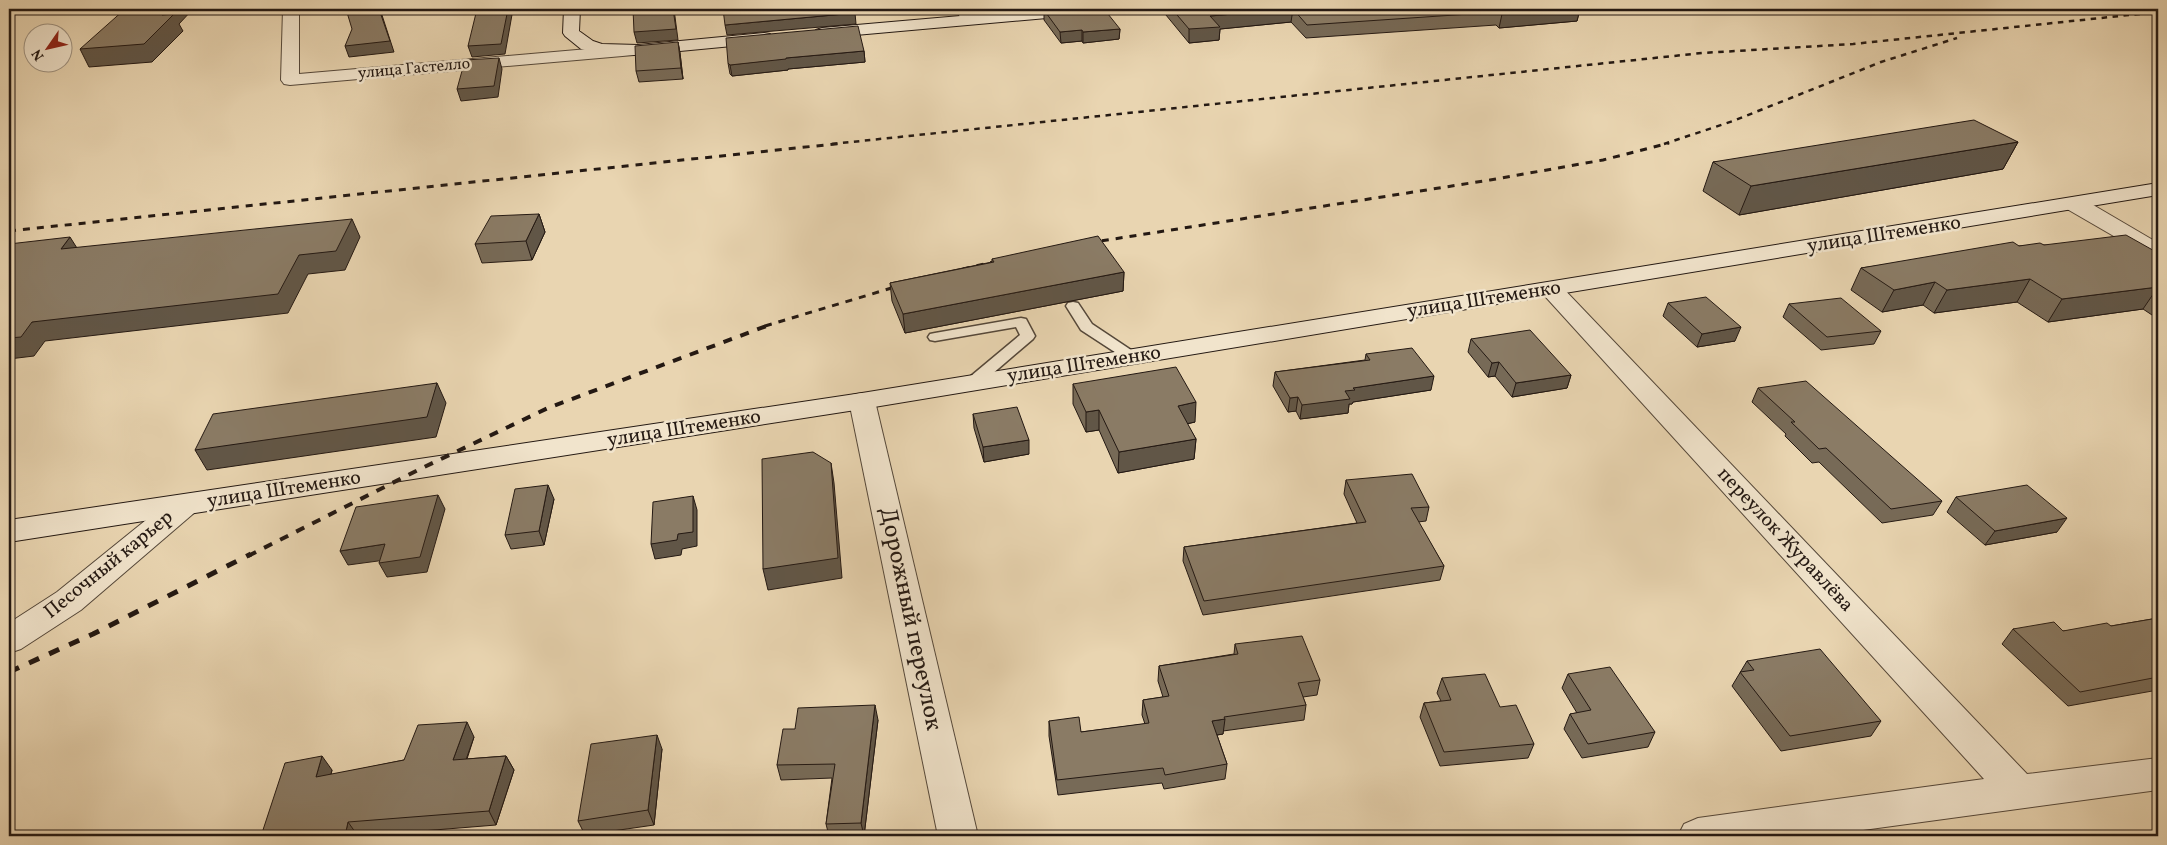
<svg xmlns="http://www.w3.org/2000/svg" width="2167" height="845" font-family="Vollkorn,serif">
  <style>
    .lines { fill: none; stroke-linecap: round; stroke-linejoin: round }
    .lane-casing { stroke: #55483a; stroke-width: 3 }
    .street-casing { stroke: #55483a; stroke-width: 2 }
    .secondary-casing { stroke: #241913; stroke-width: 2 }
    .lane { fill: #f1e4cc; fill-rule: evenodd }
    .street { fill: #f1e4cc; fill-rule: evenodd }
    .secondary { fill: #f1e4cc; fill-rule: evenodd }
    .rail-far3 { stroke: #241913; stroke-width: 2.5; stroke-dasharray: 5.5 5.5; stroke-linecap: butt }
    .rail-far2 { stroke: #241913; stroke-width: 3; stroke-dasharray: 7 7; stroke-linecap: butt }
    .rail-far1 { stroke: #241913; stroke-width: 4; stroke-dasharray: 9 9; stroke-linecap: butt }
    .rail { stroke: #241913; stroke-width: 5; stroke-dasharray: 11 11; stroke-linecap: butt }
    .wall { fill: #776a57; stroke: #241913 }
    .shaded-wall { fill: #615647; stroke: #241913 }
    .building { fill: #8a7b65; stroke: #241913 }
    .labels { text-anchor: middle; dominant-baseline: central; stroke-width: 5; stroke-linejoin: round; paint-order: stroke }
    .far-street-label { font-size: 16px; fill: #241913; stroke: #f1e4cc }
    .street-label { font-size: 20px; fill: #241913; stroke: #f1e4cc }
    .near-street-label { font-size: 24px; fill: #241913; stroke: #f1e4cc }
  </style>
  <rect width="100%" height="100%" fill="#e9d5b1"/>
  <filter id="stains"><feTurbulence type="fractalNoise" baseFrequency=".004" numOctaves="4"/><feColorMatrix values="0 0 0 0 .2 0 0 0 0 .09 0 0 0 0 .02 0 0 0 .5 -.17"/></filter>
  <radialGradient id="worn" r=".72"><stop offset=".6" stop-color="#630" stop-opacity="0"/><stop offset="1" stop-color="#630" stop-opacity=".3"/></radialGradient>
  <g class="lines">
    <g class="lane-casing">
      <g id="lane">
        <polygon points="1073,302 1078,303 1092,324 1137,354 1140,357 1137,360 1127,360 1081,330 1066,306 1068,303"/>
        <polygon points="1021,318 1026,319 1035,336 1033,339 977,387 965,387 963,384 965,381 1020,335 1016,327 935,341 930,340 928,337 930,334 935,333"/>
      </g>
    </g>
    <g class="street-casing">
      <g id="street">
        <polygon points="283,9 299,9 299,74 634,45 640,46 642,50 640,54 634,55 290,85 284,84 281,80"/>
        <polygon points="955,9 971,9 978,20 976,23 964,23"/>
        <polygon points="2075,198 2083,199 2158,243 2158,259 2150,257 2067,209 2064,204 2067,199"/>
        <polygon points="1551,282 1559,284 2027,774 2158,758 2158,790 1819,836 1678,836 1684,824 1698,818 1984,779 1543,294 1539,289 1543,284"/>
        <polygon points="862,393 872,395 875,401 978,836 938,836 849,401 852,395"/>
        <polygon points="183,496 194,499 198,506 194,513 81,610 21,649 9,653 9,623 57,592 172,499"/>
      </g>
    </g>
    <g class="secondary-casing">
      <g id="secondary">
        <polygon points="564,9 580,9 579,31 593,41 602,44 638,45 764,33 770,34 772,38 770,42 764,43 638,55 601,54 581,49 565,36 563,33"/>
        <polygon points="1041,9 1100,9 1098,12 1092,14 822,38 816,36 814,33 816,30 822,28"/>
        <polygon points="2158,183 2158,195 862,409 9,542 9,520 862,393"/>
      </g>
    </g>
    <use href="#lane" class="lane"/>
    <use href="#street" class="street"/>
    <use href="#secondary" class="secondary"/>
    <g class="rail-far3">
      <polyline points="832,144 1702,53 1853,44 2158,12"/>
      <polyline points="1664,144 1733,121 1881,62 1957,38"/>
    </g>
    <g class="rail-far2">
      <polyline points="9,231 844,143"/>
      <polyline points="1088,243 1490,180 1603,160 1669,143"/>
      <polyline points="963,269 1006,259"/>
      <polyline points="765,326 905,284"/>
    </g>
    <polyline class="rail-far1" points="248,556 420,469 548,408 769,325"/>
    <polyline class="rail" points="9,672 93,634 251,554"/>
  </g>
  <g class="wall">
    <polygon points="1161,9 1580,9 1577,21 1499,28 1496,25 1306,38 1291,22 1220,29 1219,40 1189,43"/>
    <polygon points="1044,10 1120,29 1119,39 1083,43 1082,41 1061,43 1044,20"/>
    <polygon points="678,42 680,53 683,79 639,82 636,71"/>
    <polygon points="864,51 865,62 788,69 788,70 732,76 730,74 728,63"/>
    <polygon points="2018,142 2003,169 1739,215 1703,191 1713,162"/>
    <polygon points="539,214 545,232 532,260 482,263 475,244"/>
    <polygon points="2044,245 2158,253 2158,319 2143,309 2048,322 2017,302 1934,313 1923,305 1882,312 1851,290 1861,268 2019,246"/>
    <polygon points="992,259 1124,272 1123,291 905,333 892,301 890,283 992,262"/>
    <polygon points="1668,303 1735,341 1697,347 1663,316"/>
    <polygon points="1789,304 1881,331 1874,344 1821,350 1783,317"/>
    <polygon points="1471,339 1571,375 1567,388 1512,397 1495,376 1488,377 1468,352"/>
    <polygon points="1366,354 1431,390 1353,402 1352,404 1349,404 1348,413 1300,419 1296,411 1288,412 1273,386 1275,372 1365,360"/>
    <polygon points="1073,384 1195,422 1187,424 1196,439 1194,459 1118,473 1099,430 1086,432 1073,404"/>
    <polygon points="1758,388 1942,501 1933,515 1882,523 1819,462 1812,463 1785,436 1786,434 1752,402"/>
    <polygon points="973,414 1029,454 984,462 974,428"/>
    <polygon points="1346,480 1429,507 1426,521 1418,522 1444,566 1440,580 1203,615 1183,561 1184,547 1357,523 1344,494"/>
    <polygon points="1956,497 2057,532 1985,545 1947,512"/>
    <polygon points="554,499 544,545 511,549 505,535"/>
    <polygon points="2158,618 2158,690 2068,706 2002,644 2013,629 2063,631 2111,626"/>
    <polygon points="1235,644 1320,680 1317,695 1303,697 1306,705 1304,720 1223,731 1223,734 1217,735 1227,764 1225,779 1164,789 1162,783 1058,795 1049,736 1049,721 1081,732 1145,724 1142,715 1143,700 1163,697 1158,681 1159,666 1234,654"/>
    <polygon points="1747,661 1881,721 1871,736 1781,751 1732,686"/>
    <polygon points="1568,674 1655,732 1648,747 1582,758 1564,729 1570,714 1577,713 1562,688"/>
    <polygon points="1442,678 1500,707 1534,744 1528,758 1440,766 1420,717 1424,703 1441,701 1437,693"/>
    <polygon points="878,720 864,836 829,836 826,824 832,778 781,780 777,765 795,729"/>
    <polygon points="474,737 467,759 506,756 514,770 496,825 360,836 261,836 332,770 331,775 404,760"/>
    <polygon points="662,749 654,825 585,835 578,821"/>
  </g>
  <g class="shaded-wall">
    <polygon points="169,9 193,9 179,24 183,31 152,62 89,67 80,49 162,15"/>
    <polygon points="379,9 380,9 394,52 349,57 345,46"/>
    <polygon points="508,9 513,9 505,54 472,57 468,46"/>
    <polygon points="674,9 678,40 637,43 634,32"/>
    <polygon points="1293,9 1291,22 1220,29 1219,40 1189,43 1189,29 1210,16"/>
    <polygon points="1569,9 1580,9 1577,21 1499,28 1502,14"/>
    <polygon points="855,13 856,24 727,35 725,25"/>
    <polygon points="1120,29 1119,39 1083,43 1083,32"/>
    <polygon points="1082,30 1082,41 1061,43 1060,32"/>
    <polygon points="678,42 680,53 683,79 681,68"/>
    <polygon points="864,51 865,62 788,69 788,70 732,76 730,65 786,58"/>
    <polygon points="499,58 502,69 498,97 461,101 457,89"/>
    <polygon points="2018,142 2003,169 1739,215 1751,186"/>
    <polygon points="539,214 545,232 532,260 526,241"/>
    <polygon points="352,219 360,237 345,270 308,274 288,313 45,341 34,356 9,359 9,338 32,322 299,255"/>
    <polygon points="70,237 82,256 61,249"/>
    <polygon points="1124,272 1123,291 905,333 903,314"/>
    <polygon points="2030,279 2017,302 1934,313 1947,290"/>
    <polygon points="1935,282 1923,305 1882,312 1894,290"/>
    <polygon points="2158,287 2143,309 2048,322 2062,299"/>
    <polygon points="1741,327 1735,341 1697,347 1702,334"/>
    <polygon points="1499,362 1495,376 1488,377 1492,363"/>
    <polygon points="1571,375 1567,388 1512,397 1516,383"/>
    <polygon points="1434,376 1431,390 1353,402 1352,404 1349,404 1348,413 1300,419 1302,405 1353,388"/>
    <polygon points="437,383 446,403 436,437 207,470 195,450"/>
    <polygon points="1298,397 1296,411 1288,412 1290,398"/>
    <polygon points="1196,402 1195,422 1176,426 1178,406"/>
    <polygon points="1099,410 1099,430 1086,432 1086,412"/>
    <polygon points="1196,439 1194,459 1118,473 1119,452"/>
    <polygon points="1029,440 1029,454 984,462 983,447"/>
    <polygon points="831,463 834,483 842,578 768,590 763,569"/>
    <polygon points="548,485 554,499 544,545 539,531"/>
    <polygon points="438,495 445,509 427,572 387,577 379,563"/>
    <polygon points="693,496 697,510 697,546 682,549 681,555 655,559 651,544 678,534"/>
    <polygon points="2067,518 2057,532 1985,545 1995,531"/>
    <polygon points="385,544 393,559 348,565 340,551"/>
    <polygon points="875,705 878,720 864,836 861,823"/>
    <polygon points="1225,719 1223,734 1210,736 1212,721"/>
    <polygon points="467,722 474,737 461,774 453,760"/>
    <polygon points="9,729 11,732 9,745"/>
    <polygon points="657,735 662,749 654,825 648,810"/>
    <polygon points="322,756 332,770 326,792 316,777"/>
    <polygon points="506,756 514,770 496,825 489,811"/>
    <polygon points="348,822 358,836 345,836"/>
  </g>
  <g class="building">
    <polygon points="125,9 169,9 162,15 174,14 144,44 80,49"/>
    <polygon points="346,9 379,9 390,41 345,46 352,29"/>
    <polygon points="477,9 508,9 501,44 468,46"/>
    <polygon points="633,9 673,9 676,29 634,32"/>
    <polygon points="723,9 853,9 855,13 725,25"/>
    <polygon points="1056,9 1104,9 1120,29 1083,32 1082,30 1060,32 1044,10"/>
    <polygon points="1172,9 1292,9 1210,16 1220,27 1189,29"/>
    <polygon points="1293,9 1569,9 1502,14 1499,12 1307,25"/>
    <polygon points="858,26 864,51 786,58 786,59 730,65 728,63 726,38"/>
    <polygon points="678,42 681,68 636,71 635,46"/>
    <polygon points="499,58 494,86 457,89 465,60"/>
    <polygon points="1974,120 2018,142 1751,186 1713,162"/>
    <polygon points="539,214 526,241 475,244 491,216"/>
    <polygon points="352,219 336,251 299,255 278,294 32,322 21,337 9,338 9,244 70,237 61,249"/>
    <polygon points="2126,235 2158,253 2158,287 2062,299 2030,279 1947,290 1935,282 1894,290 1861,268 2013,242 2019,246 2040,243 2044,245"/>
    <polygon points="1098,236 1124,272 903,314 890,283 994,262 992,259"/>
    <polygon points="1706,297 1741,327 1702,334 1668,303"/>
    <polygon points="1841,298 1881,331 1827,337 1789,304"/>
    <polygon points="1530,330 1571,375 1516,383 1499,362 1492,363 1471,339"/>
    <polygon points="1412,348 1434,376 1353,388 1355,390 1345,391 1350,399 1302,405 1298,397 1290,398 1275,372 1370,360 1366,354"/>
    <polygon points="1176,367 1196,402 1178,406 1196,439 1119,452 1099,410 1086,412 1073,384"/>
    <polygon points="1806,381 1942,501 1891,509 1826,448 1819,449 1791,422 1795,422 1758,388"/>
    <polygon points="437,383 427,417 195,450 213,414"/>
    <polygon points="1017,407 1029,440 983,447 973,414"/>
    <polygon points="813,452 831,463 838,558 763,569 762,459"/>
    <polygon points="1412,474 1429,507 1411,508 1444,566 1204,601 1184,547 1366,522 1346,480"/>
    <polygon points="548,485 539,531 505,535 515,489"/>
    <polygon points="2027,485 2067,518 1995,531 1956,497"/>
    <polygon points="438,495 420,557 379,563 385,544 340,551 356,507"/>
    <polygon points="693,496 693,532 678,534 677,540 651,544 653,502"/>
    <polygon points="2158,618 2158,677 2080,692 2013,629 2054,622 2063,631 2107,623 2111,626"/>
    <polygon points="1302,636 1320,680 1298,683 1306,705 1224,717 1225,719 1212,721 1227,764 1165,775 1163,768 1057,780 1049,721 1079,717 1081,732 1149,723 1143,700 1169,696 1159,666 1238,654 1235,644"/>
    <polygon points="1820,649 1881,721 1790,736 1740,672 1754,670 1747,661"/>
    <polygon points="1610,667 1655,732 1588,744 1570,714 1591,710 1568,674"/>
    <polygon points="1485,674 1500,707 1516,705 1534,744 1444,752 1424,703 1451,700 1442,678"/>
    <polygon points="875,705 861,823 826,824 835,764 777,765 783,729 795,729 798,708"/>
    <polygon points="467,722 453,760 506,756 489,811 348,822 345,836 261,836 285,763 322,756 316,777 404,760 418,725"/>
    <polygon points="657,735 648,810 578,821 591,744"/>
  </g>
  <g class="labels">
    <g class="far-street-label">
      <text transform="translate(414 69) rotate(-5)">улица Гастелло</text>
    </g>
    <g class="street-label">
      <text transform="translate(1884 235) rotate(-9)">улица Штеменко</text>
      <text transform="translate(1484 300) rotate(-9)">улица Штеменко</text>
      <text transform="translate(1084 365) rotate(-9)">улица Штеменко</text>
      <text transform="translate(684 429) rotate(-9)">улица Штеменко</text>
      <text transform="translate(284 490) rotate(-9)">улица Штеменко</text>
      <text transform="translate(1785 540) rotate(47)">переулок Журавлёва</text>
      <text transform="translate(109 565) rotate(-39)">Песочный карьер</text>
    </g>
    <g class="near-street-label">
      <text transform="translate(910 619) rotate(78)">Дорожный переулок</text>
    </g>
  </g>
  <rect width="2167" height="845" fill="none" stroke="#e9d5b1" stroke-width="30"/>
  <rect x="10" y="10" width="2147" height="825" fill="none" stroke="#241913" stroke-width="2.5"/>
  <rect x="15" y="15" width="2137" height="815" fill="none" stroke="#241913"/>
  <g transform="translate(48 48) rotate(236)"><circle r="24" fill="#f1e4cc" stroke="#9f9382"/>
  <path d="M0-4L9 19L0 12L-9 19Z" fill="#8f2418"/>
  <text y="-8" font-size="14" font-weight="bold" text-anchor="middle" fill="#241913">N</text>
  </g>
  <rect width="100%" height="100%" filter="url(#stains)"/>
  <rect width="100%" height="100%" fill="url(#worn)"/>
</svg>
